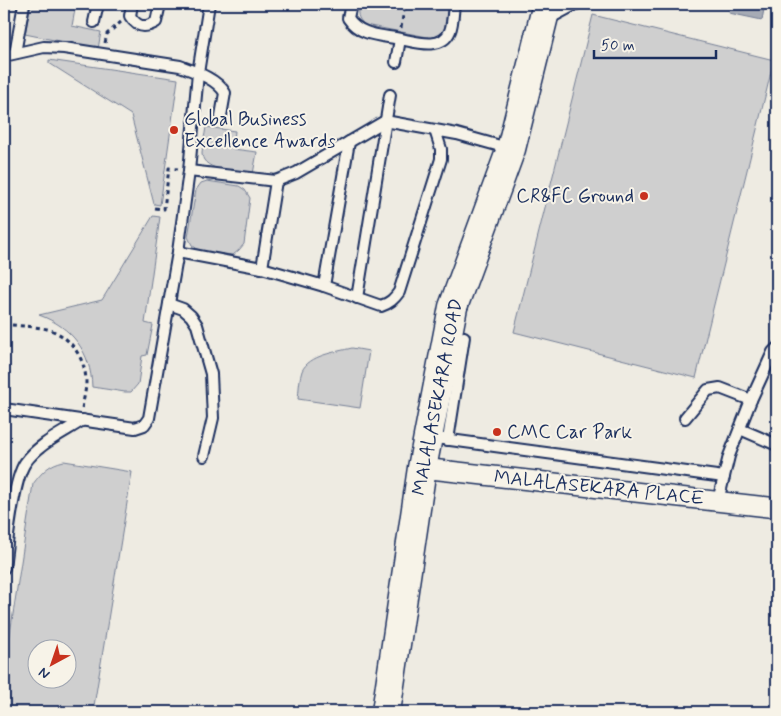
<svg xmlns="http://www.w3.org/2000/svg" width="781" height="716" font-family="Mynerve,sans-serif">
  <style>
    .green { fill: #cfcfcf; stroke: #757f96; fill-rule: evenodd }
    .water { fill: #a6abb5; stroke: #6e7992 }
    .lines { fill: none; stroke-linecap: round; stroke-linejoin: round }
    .lane-casing { stroke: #1b2f5e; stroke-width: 14 }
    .street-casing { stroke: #1b2f5e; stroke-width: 22 }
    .secondary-casing { stroke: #1b2f5e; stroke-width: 31 }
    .path { stroke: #1b2f5e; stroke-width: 3; stroke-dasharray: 4 4; stroke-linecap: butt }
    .lane { stroke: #f7f3e8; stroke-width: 10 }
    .street { stroke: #f7f3e8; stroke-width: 19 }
    .secondary { stroke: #f7f3e8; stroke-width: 28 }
    .poi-dot { fill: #c8321e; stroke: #f7f3e8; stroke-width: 2 }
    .labels { text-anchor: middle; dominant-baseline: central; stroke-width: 4; stroke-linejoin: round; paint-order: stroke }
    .poi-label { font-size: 19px; fill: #1b2f5e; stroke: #f7f3e8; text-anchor: start }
    .street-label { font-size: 19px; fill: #1b2f5e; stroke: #f7f3e8 }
  </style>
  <rect width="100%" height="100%" fill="#eeebe2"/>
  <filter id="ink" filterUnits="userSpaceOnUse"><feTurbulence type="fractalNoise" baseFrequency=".02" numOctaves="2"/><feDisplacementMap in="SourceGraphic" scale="10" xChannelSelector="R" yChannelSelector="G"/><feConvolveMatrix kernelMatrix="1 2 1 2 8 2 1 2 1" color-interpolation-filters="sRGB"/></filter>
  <g filter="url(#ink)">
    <g class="green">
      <polygon points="31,4 76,4 72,26 101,32 98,49 25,34"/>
      <path d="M359 4H448L444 32 439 37 433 38 365 25C357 18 357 14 359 4Z"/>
      <polygon points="593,15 774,60 696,378 514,332"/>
      <polygon points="49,60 178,79 160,205 154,204 131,115 49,63"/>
      <path d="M206 127 235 131 233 149 257 152 253 174C240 172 203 172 202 154 202 145 205 135 206 127Z"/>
      <polygon points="207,181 239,186 245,190 250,198 244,244 239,250 233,255 200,251 192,245 188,237 196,190 201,183"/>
      <path d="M153 216 160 217 145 323 153 325 147 355 142 356 138 384 131 392H125L92 387C91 352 72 327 39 315L102 300Z"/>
      <path d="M352 348 369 351 360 408 298 399C299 391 299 379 302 371 309 355 336 352 352 348Z"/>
      <path d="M64 461 132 472 93 712H4V673L33 484C42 472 49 464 64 461ZM38 648H68V678H38Z"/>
    </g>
    <g class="water">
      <polygon points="731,4 765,4 762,20 729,13"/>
      <path d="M4 457C11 472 10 487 4 502Z"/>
    </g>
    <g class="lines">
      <g class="lane-casing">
        <g id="lane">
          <path d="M132 4 130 16C137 27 144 29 156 22L160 4"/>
          <path d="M351 4 348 18C360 36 380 35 400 39"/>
          <polyline points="548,19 576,4"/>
          <polyline points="94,22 98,4"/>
          <polyline points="15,53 24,4"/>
          <path d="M4 56 44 47 64 48 180 66C196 72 217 79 225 93L221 116"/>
          <path d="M396 62 400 39C416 42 442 51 450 31 453 24 453 12 454 4"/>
          <polyline points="189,171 276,181 296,173 385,121 457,134 511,149"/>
          <path d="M178 252 262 268 324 286 381 306C390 303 394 299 399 292L441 159V149L435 130"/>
          <polyline points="262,268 276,181"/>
          <polyline points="324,286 349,142"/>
          <polyline points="357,298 390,95"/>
          <polyline points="169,304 183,309 191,316 197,325 211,374 213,418 204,456"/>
          <polyline points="4,409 135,428 144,425 149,418 178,252 189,171 198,73 209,4"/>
          <polyline points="685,418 708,390 720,388 751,400"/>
          <polyline points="740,429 777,445"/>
          <polyline points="428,437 724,477"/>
          <polyline points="448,440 464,337"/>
          <polyline points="718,501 729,456 751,400 773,352 777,348"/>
          <path d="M4 568C7 544 13 481 25 463 38 444 63 433 83 420"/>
        </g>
      </g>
      <g class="street-casing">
        <polyline id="street" points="422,468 777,508"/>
      </g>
      <g class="secondary-casing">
        <polyline id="secondary" points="386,712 422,468 453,307 511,149 547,4"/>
      </g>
      <g class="path">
        <polyline points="401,28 405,4"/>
        <polyline points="105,43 107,34 121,22"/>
        <polyline points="155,208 164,209 169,168 178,169"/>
        <path d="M4 324C18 326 33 326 47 329 70 335 86 359 86 382 86 391 83 401 82 409"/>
        <polyline points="4,342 6,323"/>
      </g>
      <use href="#lane" class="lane"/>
      <use href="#street" class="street"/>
      <use href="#secondary" class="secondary"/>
    </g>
  </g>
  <g class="poi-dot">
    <circle cx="174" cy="130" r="5"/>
    <circle cx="644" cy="196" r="5"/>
    <circle cx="497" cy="432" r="5"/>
  </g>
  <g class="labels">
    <g class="poi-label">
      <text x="184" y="119">Global Business<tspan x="184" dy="22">Excellence Awards</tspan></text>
      <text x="634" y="196" text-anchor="end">CR&amp;FC Ground</text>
      <text x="507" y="432">CMC Car Park</text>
    </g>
    <g class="street-label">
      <text transform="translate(438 397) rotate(-79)">MALALASEKARA ROAD</text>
      <text transform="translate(599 488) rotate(6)">MALALASEKARA PLACE</text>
    </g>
  </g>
  <rect width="781" height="716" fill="none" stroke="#f7f3e8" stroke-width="20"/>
  <rect x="10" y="10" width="761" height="696" fill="none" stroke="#1b2f5e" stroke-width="2" filter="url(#ink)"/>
  <g transform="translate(52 664) rotate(220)"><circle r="24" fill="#f7f3e8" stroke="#9fa5b1"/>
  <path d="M0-4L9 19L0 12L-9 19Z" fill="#c8321e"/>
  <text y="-8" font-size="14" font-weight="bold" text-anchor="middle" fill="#1b2f5e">N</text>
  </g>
  <path d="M594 50v8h122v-8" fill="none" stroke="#1b2f5e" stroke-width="2.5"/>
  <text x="601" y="50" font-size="15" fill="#1b2f5e" stroke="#f7f3e8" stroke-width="4" paint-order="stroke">50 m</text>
</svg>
